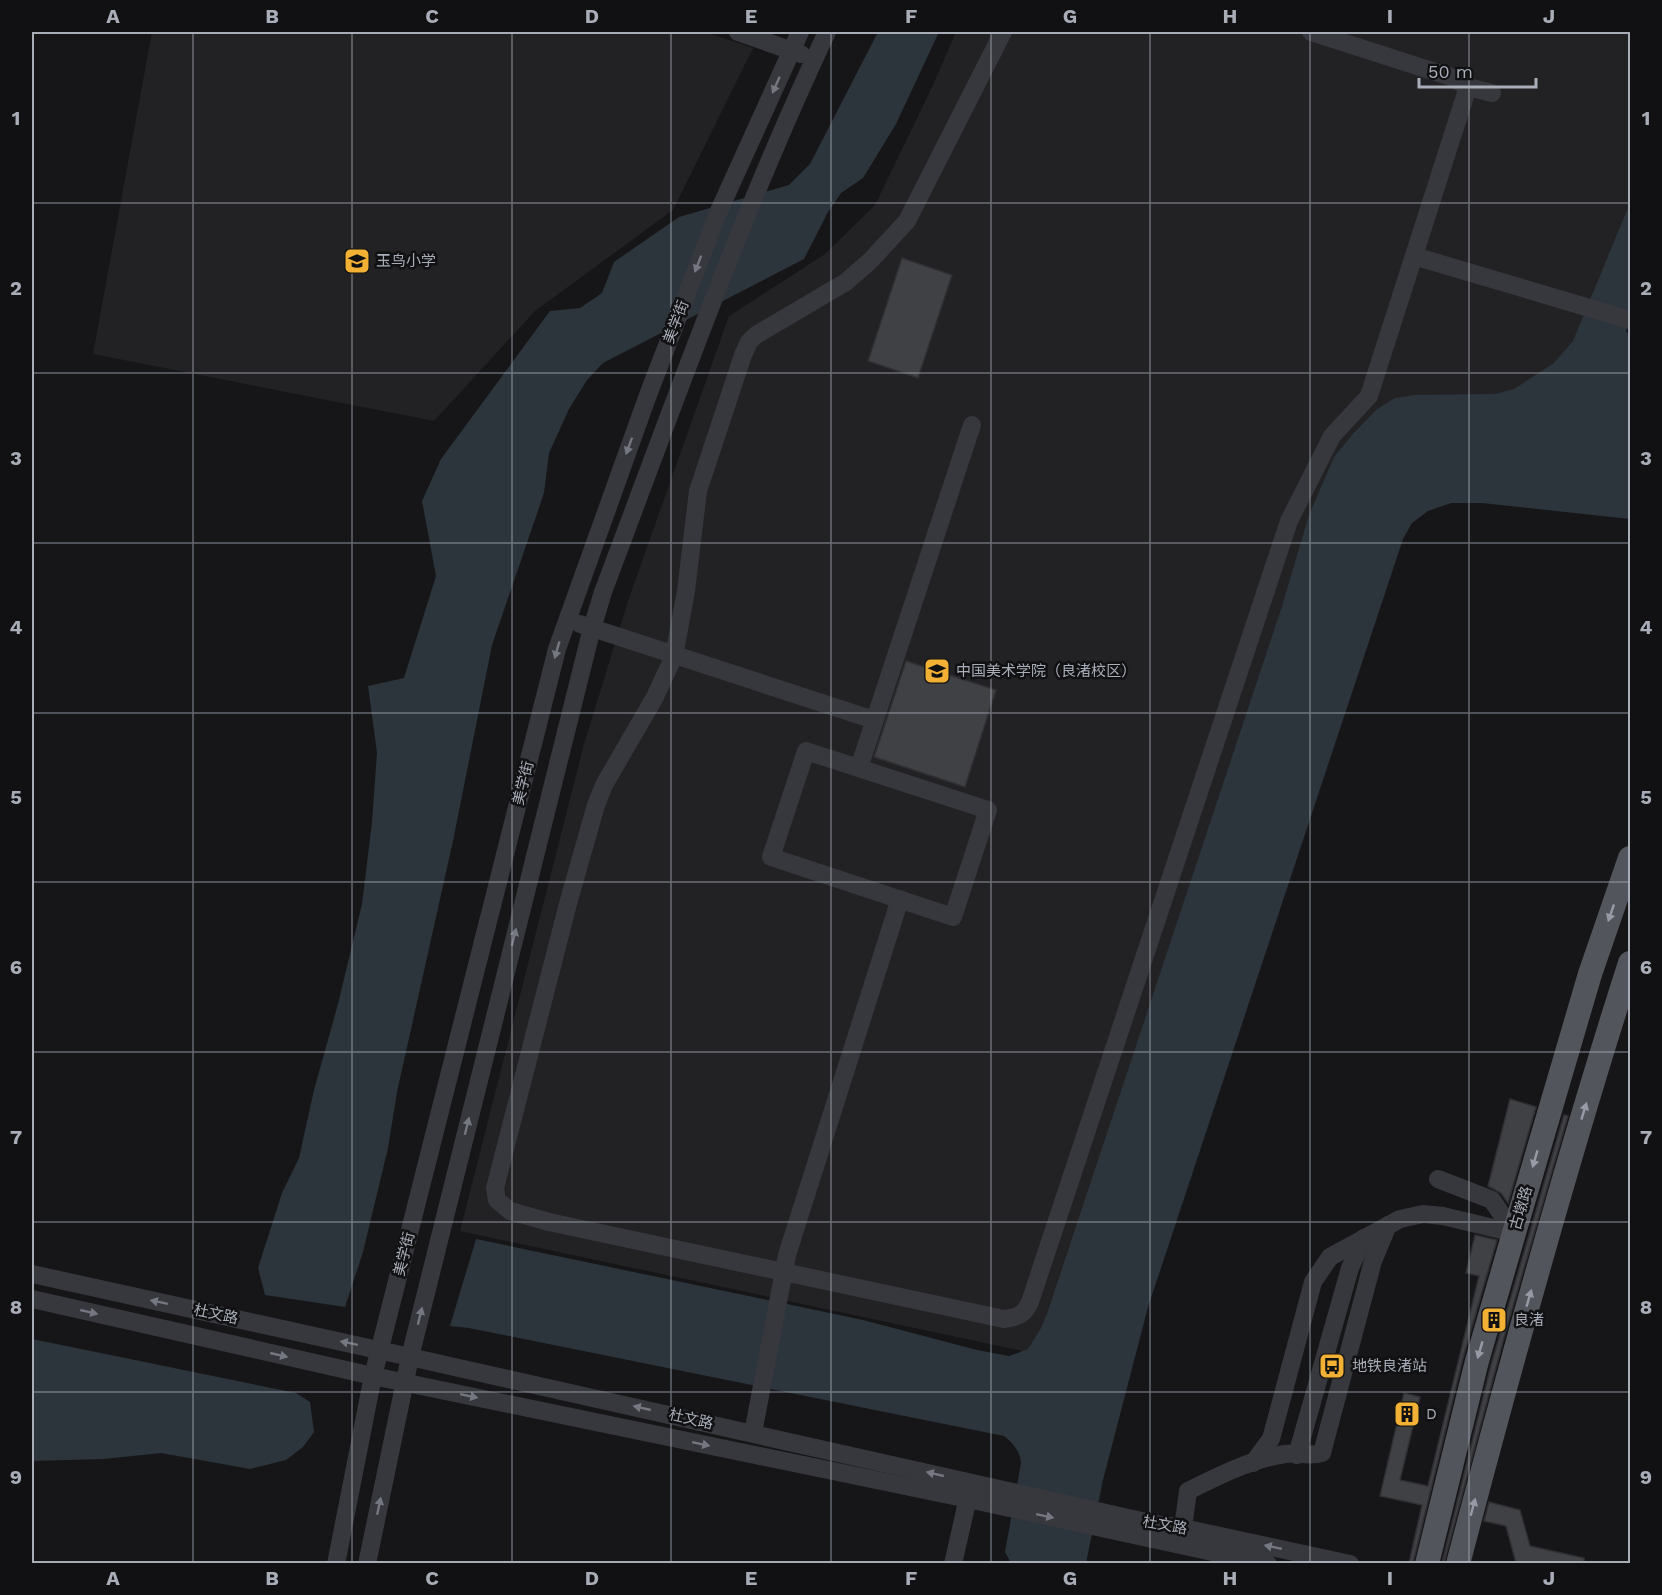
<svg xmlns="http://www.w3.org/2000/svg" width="1662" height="1595" font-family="'Work Sans','Noto Sans SC',sans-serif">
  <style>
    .built { fill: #222225 }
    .water { fill: #2c353c }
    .building { fill: #404145; stroke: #303034; stroke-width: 1.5 }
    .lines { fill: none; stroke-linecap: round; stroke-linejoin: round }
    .minor { stroke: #37383d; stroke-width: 18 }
    .major { stroke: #53555c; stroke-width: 24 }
    .oneway { fill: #757881 }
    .oneway2 { fill: #979ba6 }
    .grid { fill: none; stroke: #a8adb8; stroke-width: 1.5; stroke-opacity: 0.55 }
    .labels { text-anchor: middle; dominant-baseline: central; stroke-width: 5; stroke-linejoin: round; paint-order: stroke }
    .poi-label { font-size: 15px; fill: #a8adb8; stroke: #111113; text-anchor: start }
    .street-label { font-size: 15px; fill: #a8adb8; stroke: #111113 }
    .neatline { fill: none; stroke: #a8adb8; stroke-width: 2 }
    .grid-label { font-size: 20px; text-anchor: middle; font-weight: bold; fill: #a8adb8 }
  </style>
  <rect width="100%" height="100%" fill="#161618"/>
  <g class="built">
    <polygon points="152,32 705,32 753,48 673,210 535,311 434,421 93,354"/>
    <polygon points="956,32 1630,32 1630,243 1553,404 1387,421 1046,1356 460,1231 584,744 629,598 729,316 825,254 875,205 933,85"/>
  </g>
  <g class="water">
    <polygon points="878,32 939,32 896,124 863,178 841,193 828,212 804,259 603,363 587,380 569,409 549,453 544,493 492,645 453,841 397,1092 388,1148 363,1252 345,1307 265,1295 258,1268 282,1193 299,1158 314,1090 338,1004 362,904 372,822 377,753 368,686 404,678 436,576 422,501 441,459 550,311 580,308 602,293 614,262 679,217 789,185 810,164"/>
    <path d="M1630 203V317L1626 331 1630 337V519L1482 503H1451L1428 511 1412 523 1403 539 1148 1307 1103 1480 1086 1563H1011L1005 1552 1021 1463C1020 1451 1013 1443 1004 1436L469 1328 450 1326 476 1239 863 1320 977 1350 1009 1356 1028 1349 1041 1328 1048 1311 1283 603 1309 515 1334 457 1352 435 1376 410 1395 398 1415 395 1495 394 1514 389 1554 363 1573 341Z"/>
    <polygon points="32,1339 296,1393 310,1402 314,1432 303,1447 286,1460 250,1469 161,1453 104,1459 32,1461"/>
  </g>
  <g class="building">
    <polygon points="902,258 952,275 918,378 868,361"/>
    <polygon points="906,661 996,690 965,787 874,757"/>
    <polygon points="1510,1099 1536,1107 1508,1203 1501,1193 1488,1186"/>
    <polygon points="1564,1115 1568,1116 1505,1334 1444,1563 1442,1563 1491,1365"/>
    <polygon points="1475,1235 1497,1240 1463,1358 1413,1563 1409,1563 1422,1505 1380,1496 1404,1393 1420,1397 1400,1480 1428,1486 1479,1276 1466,1273"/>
    <polygon points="1489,1502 1520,1510 1530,1546 1584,1558 1584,1563 1516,1563 1506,1526 1484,1521"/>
  </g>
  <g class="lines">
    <g class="minor">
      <polyline points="738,32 801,54"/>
      <path d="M1003 32 907 221 870 261 846 282 756 335 749 342 743 355 698 491 686 591 674 656 655 697 604 785 596 805 569 900 495 1188 497 1200 510 1211 549 1222 1004 1319C1018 1317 1024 1315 1030 1302L1289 521 1332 436 1369 396 1468 87"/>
      <polyline points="1311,32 1451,77 1468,87 1492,93"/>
      <polyline points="1414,256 1630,320"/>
      <polyline points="580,624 874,720"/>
      <polygon points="806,751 988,810 953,917 771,857"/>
      <polyline points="859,768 972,425"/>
      <polyline points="1438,1179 1492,1200 1514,1233"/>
      <polyline points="32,1274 410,1357 1155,1524 1183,1528 1350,1564"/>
      <polyline points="32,1299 373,1376 968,1499 1268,1564"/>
      <polyline points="753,1433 787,1255 900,899"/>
      <polyline points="1297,1455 1350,1268 1364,1238"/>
      <polyline points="1253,1463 1271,1439 1313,1282 1330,1257 1400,1219 1423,1214 1443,1216 1514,1233"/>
      <path d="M1183 1528 1188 1491C1218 1476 1252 1459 1285 1454 1298 1452 1309 1457 1322 1453L1373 1261 1388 1225"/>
      <polyline points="336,1564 373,1376 557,649 648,395 718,213 800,32"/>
      <path d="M367 1564 410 1357 592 628 603 592C674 404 741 214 827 32"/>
      <polyline points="953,1564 970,1489"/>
    </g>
    <g class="major">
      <polyline points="1427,1564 1477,1361 1514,1233 1590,974 1630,858"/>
      <path d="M1458 1564C1511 1362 1566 1162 1630 963"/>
    </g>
  </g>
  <defs><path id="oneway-solid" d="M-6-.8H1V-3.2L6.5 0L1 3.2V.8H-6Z" transform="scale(1.5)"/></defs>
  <g class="oneway">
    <use href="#oneway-solid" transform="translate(776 85) rotate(114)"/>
    <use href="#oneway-solid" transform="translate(698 264) rotate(111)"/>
    <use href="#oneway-solid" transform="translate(629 446) rotate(110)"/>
    <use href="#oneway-solid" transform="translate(557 650) rotate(106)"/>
    <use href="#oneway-solid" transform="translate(514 937) rotate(-76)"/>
    <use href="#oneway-solid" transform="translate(467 1126) rotate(-76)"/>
    <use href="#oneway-solid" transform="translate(159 1302) rotate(-168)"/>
    <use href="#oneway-solid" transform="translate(89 1312) rotate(13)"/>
    <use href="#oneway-solid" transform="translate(420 1316) rotate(-76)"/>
    <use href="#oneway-solid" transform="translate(349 1343) rotate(-168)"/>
    <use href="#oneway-solid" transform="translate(279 1355) rotate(13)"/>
    <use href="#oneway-solid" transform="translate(469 1396) rotate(12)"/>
    <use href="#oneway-solid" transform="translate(642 1408) rotate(-167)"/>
    <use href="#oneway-solid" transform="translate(701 1444) rotate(12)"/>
    <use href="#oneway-solid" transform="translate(935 1474) rotate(-167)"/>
    <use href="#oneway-solid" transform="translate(379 1506) rotate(-78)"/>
    <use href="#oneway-solid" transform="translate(1045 1516) rotate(12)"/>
    <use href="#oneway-solid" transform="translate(1273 1547) rotate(-168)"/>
  </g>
  <g class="oneway2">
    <use href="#oneway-solid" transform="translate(1611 913) rotate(109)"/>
    <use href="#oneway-solid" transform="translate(1584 1111) rotate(-73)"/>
    <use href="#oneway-solid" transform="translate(1535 1159) rotate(106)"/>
    <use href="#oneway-solid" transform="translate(1529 1298) rotate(-74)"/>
    <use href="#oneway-solid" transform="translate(1480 1350) rotate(106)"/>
    <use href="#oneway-solid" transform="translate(1473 1507) rotate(-75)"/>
  </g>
  <path class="grid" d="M193 32V1564M352 32V1564M512 32V1564M671 32V1564M831 32V1564M991 32V1564M1150 32V1564M1310 32V1564M1469 32V1564M32 203H1630M32 373H1630M32 543H1630M32 713H1630M32 882H1630M32 1052H1630M32 1222H1630M32 1392H1630"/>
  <defs>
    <g id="school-square" transform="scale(1.35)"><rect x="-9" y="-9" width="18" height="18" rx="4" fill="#f2b134" stroke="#111113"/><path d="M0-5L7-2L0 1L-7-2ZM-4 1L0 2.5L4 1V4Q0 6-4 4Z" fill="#111"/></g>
    <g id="university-square" transform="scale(1.35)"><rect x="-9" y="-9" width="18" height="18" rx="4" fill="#f2b134" stroke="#111113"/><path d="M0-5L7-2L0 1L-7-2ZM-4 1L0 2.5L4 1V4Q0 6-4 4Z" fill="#111"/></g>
    <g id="building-square" transform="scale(1.35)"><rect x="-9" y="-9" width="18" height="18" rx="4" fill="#f2b134" stroke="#111113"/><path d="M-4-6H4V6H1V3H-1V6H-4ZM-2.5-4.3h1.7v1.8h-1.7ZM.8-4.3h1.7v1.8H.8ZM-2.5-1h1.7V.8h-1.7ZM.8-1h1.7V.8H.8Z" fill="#111"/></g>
    <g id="bus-square" transform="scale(1.35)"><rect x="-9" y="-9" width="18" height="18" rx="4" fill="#f2b134" stroke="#111113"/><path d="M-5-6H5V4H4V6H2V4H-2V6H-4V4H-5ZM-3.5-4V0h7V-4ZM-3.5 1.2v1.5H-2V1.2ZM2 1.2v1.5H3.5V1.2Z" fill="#111"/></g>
  </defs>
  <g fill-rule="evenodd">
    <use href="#school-square" x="357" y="261"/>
    <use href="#university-square" x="937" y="671"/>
    <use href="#building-square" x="1494" y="1320"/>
    <use href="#bus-square" x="1332" y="1366"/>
    <use href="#building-square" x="1407" y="1414"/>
  </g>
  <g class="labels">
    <g class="poi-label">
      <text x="376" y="261">玉鸟小学</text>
      <text x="956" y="671">中国美术学院（良渚校区）</text>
      <text x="1514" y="1320">良渚</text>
      <text x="1352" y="1366">地铁良渚站</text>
      <text x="1426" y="1414">D</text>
    </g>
    <g class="street-label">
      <text transform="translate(676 322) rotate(-69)">美学街</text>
      <text transform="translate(523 783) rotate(-76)">美学街</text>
      <text transform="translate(1521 1208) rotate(-74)">古墩路</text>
      <text transform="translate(404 1254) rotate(-76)">美学街</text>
      <text transform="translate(216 1314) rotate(12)">杜文路</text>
      <text transform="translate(691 1419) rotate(13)">杜文路</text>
      <text transform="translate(1165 1525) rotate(10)">杜文路</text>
    </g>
  </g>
  <rect width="1662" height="1595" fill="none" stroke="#111113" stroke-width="66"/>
  <path d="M1419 78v9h117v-9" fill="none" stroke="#a8adb8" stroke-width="3"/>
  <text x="1428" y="78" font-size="18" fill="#a8adb8" stroke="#111113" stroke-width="4.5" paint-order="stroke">50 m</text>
  <rect x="33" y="33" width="1596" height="1529" class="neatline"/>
  <g class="grid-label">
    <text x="113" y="23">A</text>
    <text x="272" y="23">B</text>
    <text x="432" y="23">C</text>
    <text x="592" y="23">D</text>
    <text x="751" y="23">E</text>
    <text x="911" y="23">F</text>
    <text x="1070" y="23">G</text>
    <text x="1230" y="23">H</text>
    <text x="1390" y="23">I</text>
    <text x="1549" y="23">J</text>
    <text x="16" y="125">1</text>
    <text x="1646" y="125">1</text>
    <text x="16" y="295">2</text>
    <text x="1646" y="295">2</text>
    <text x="16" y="465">3</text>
    <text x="1646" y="465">3</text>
    <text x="16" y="634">4</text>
    <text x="1646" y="634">4</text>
    <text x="16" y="804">5</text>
    <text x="1646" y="804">5</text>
    <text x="16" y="974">6</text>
    <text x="1646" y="974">6</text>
    <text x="16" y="1144">7</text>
    <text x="1646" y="1144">7</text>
    <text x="16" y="1314">8</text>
    <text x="1646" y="1314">8</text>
    <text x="16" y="1484">9</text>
    <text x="1646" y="1484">9</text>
    <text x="113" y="1585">A</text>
    <text x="272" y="1585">B</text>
    <text x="432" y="1585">C</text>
    <text x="592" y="1585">D</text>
    <text x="751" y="1585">E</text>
    <text x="911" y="1585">F</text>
    <text x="1070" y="1585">G</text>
    <text x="1230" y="1585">H</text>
    <text x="1390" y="1585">I</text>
    <text x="1549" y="1585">J</text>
  </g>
</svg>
